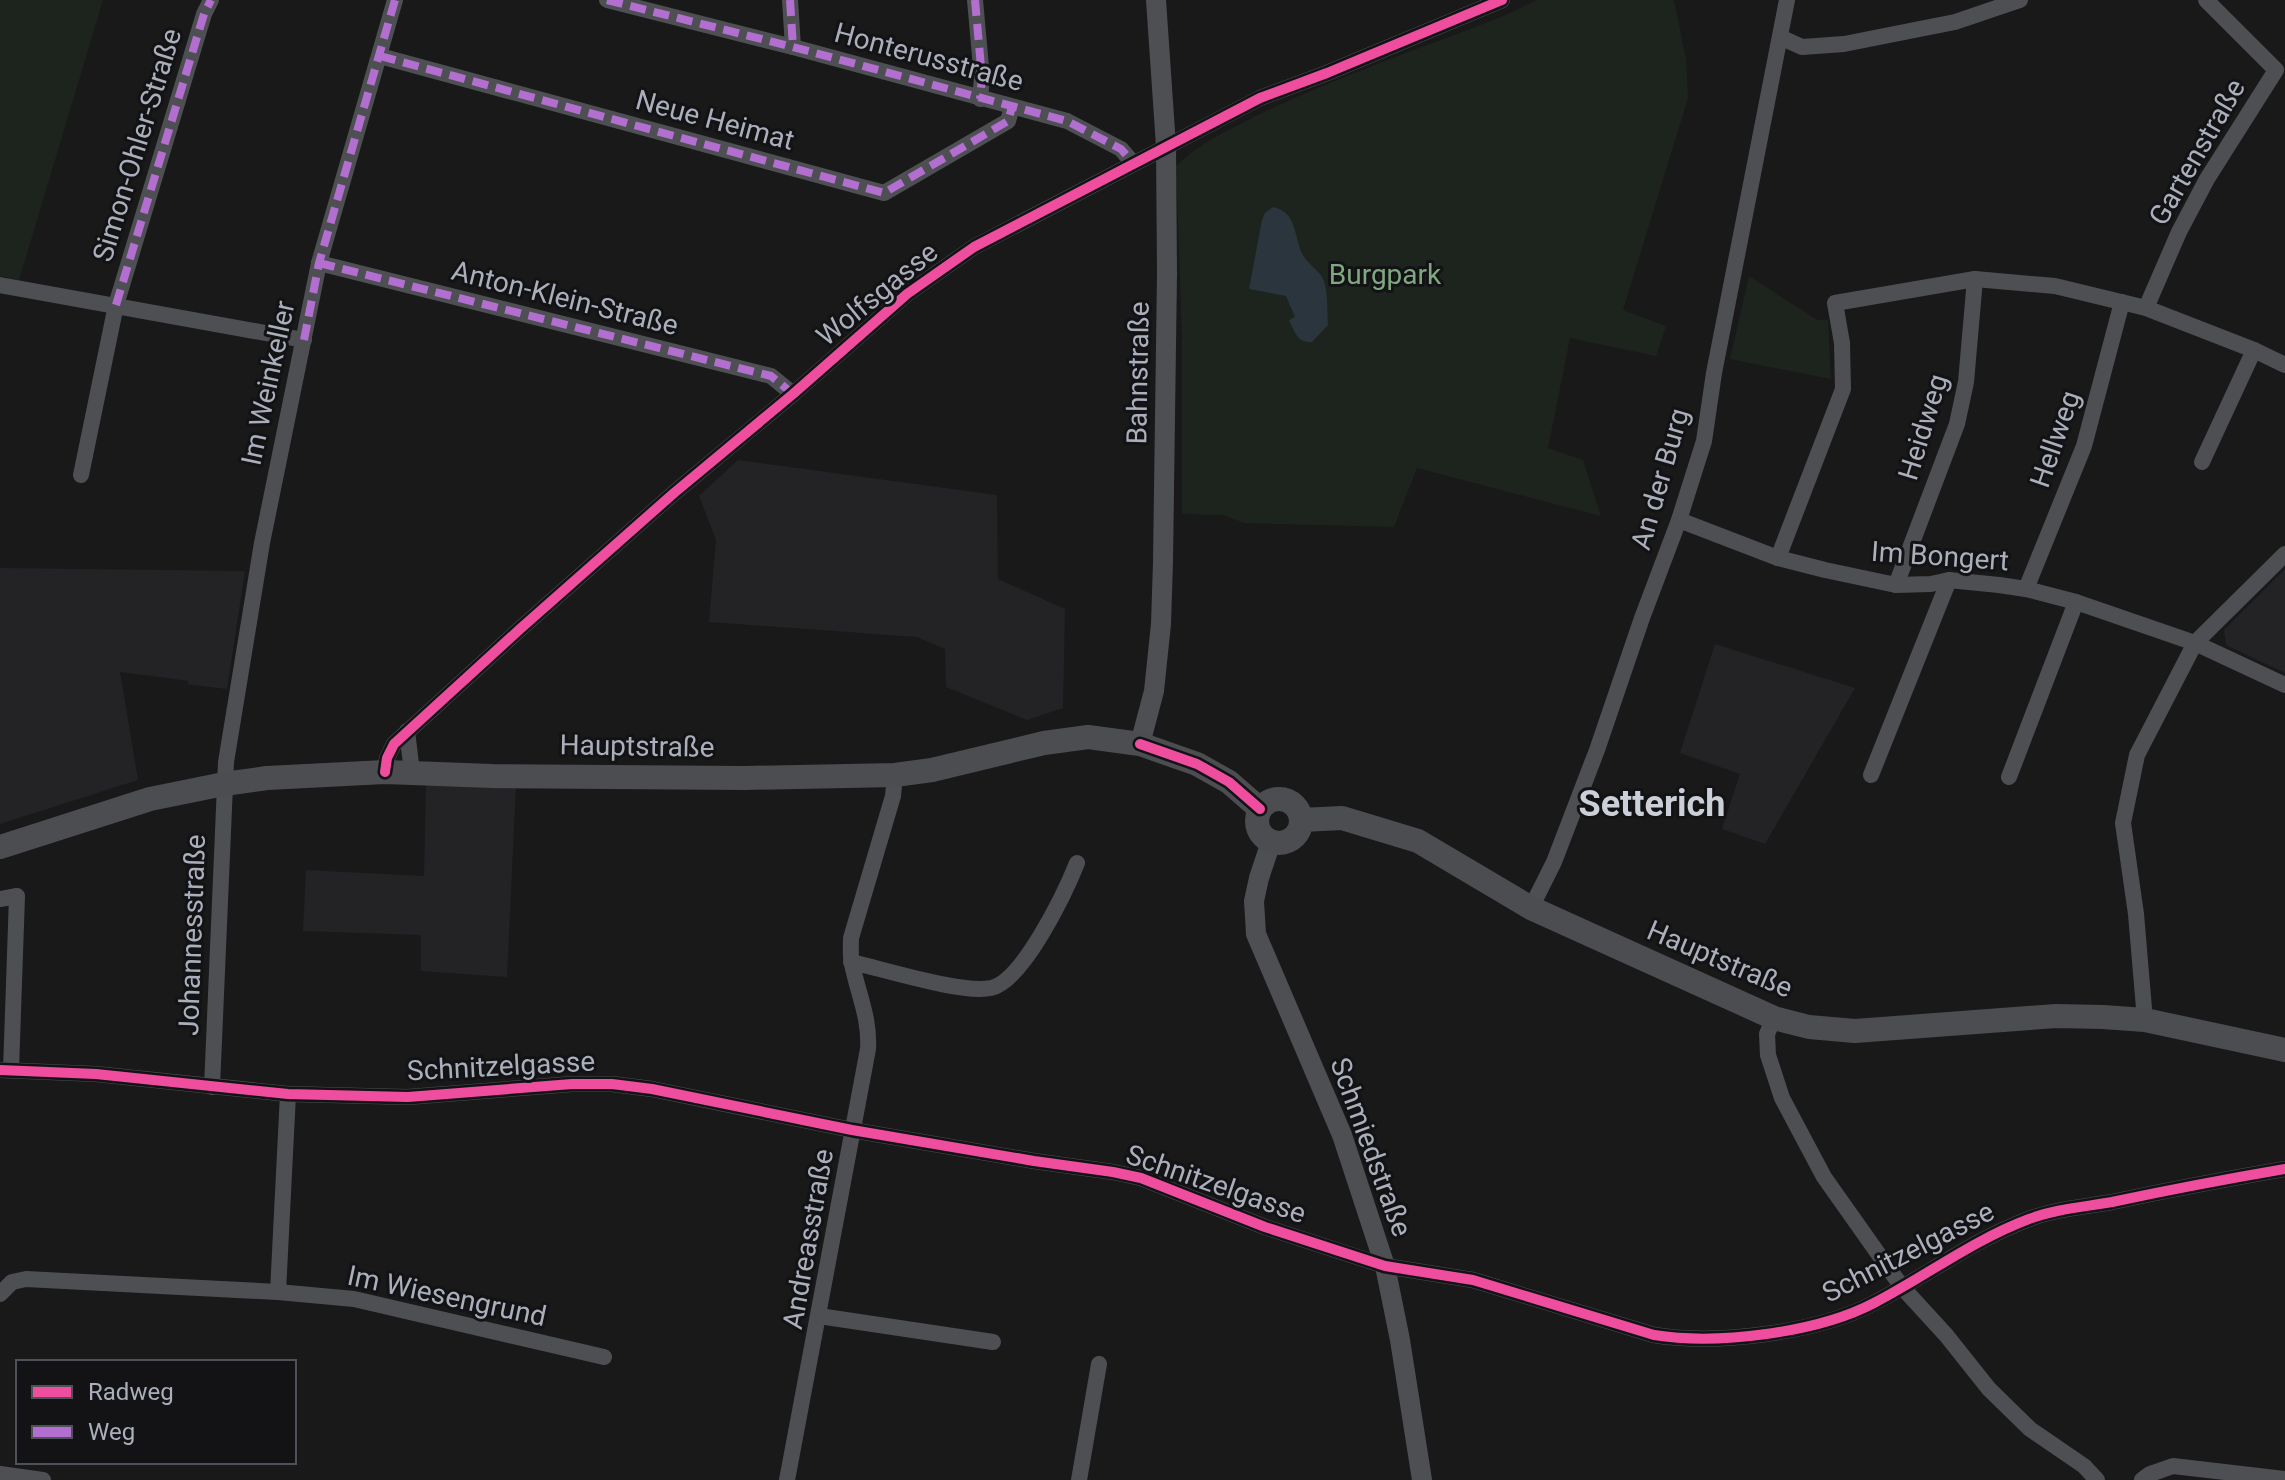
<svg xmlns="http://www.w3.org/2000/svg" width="2285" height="1480" font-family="Roboto,sans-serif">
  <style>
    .built { fill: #232326 }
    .green { fill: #1d241e }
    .water { fill: #2b353d }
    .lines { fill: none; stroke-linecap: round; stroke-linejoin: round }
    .minor { stroke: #4d4f53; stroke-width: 16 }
    .tertiary { stroke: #4d4f53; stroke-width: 20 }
    .secondary { stroke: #4c4d51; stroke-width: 24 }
    .quiet { stroke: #b36fd0; stroke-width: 8; stroke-dasharray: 16 8; stroke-linecap: butt }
    .cycleway-casing { stroke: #131316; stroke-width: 15 }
    .cycleway { stroke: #ef4d9e; stroke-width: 10 }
    .labels { text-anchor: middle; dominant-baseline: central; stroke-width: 6; stroke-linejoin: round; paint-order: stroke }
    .street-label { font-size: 28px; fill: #aaafbb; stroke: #131316 }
    .park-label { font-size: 28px; fill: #80a782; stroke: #131316 }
    .district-label { font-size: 36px; font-weight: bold; fill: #cbcfd7; stroke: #131316 }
  </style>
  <rect width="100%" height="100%" fill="#19191a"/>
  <g class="built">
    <polygon points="738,460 997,495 998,579 1065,609 1063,708 1027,720 946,687 945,649 917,637 709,622 716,540 699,496"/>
    <polygon points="0,568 245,571 227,689 193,685 188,684 188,681 167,678 120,672 138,780 0,824"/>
    <polygon points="2285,569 2285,673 2226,645 2224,630"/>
    <polygon points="1715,644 1855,688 1765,844 1722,829 1740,774 1680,753"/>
    <polygon points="426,783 516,785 507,977 421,971 421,935 303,931 306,870 424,876"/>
  </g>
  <g class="green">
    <polygon points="0,0 103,0 19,280 0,276"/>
    <path d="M1537 0H1674L1686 59 1688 98 1623 310 1666 326 1656 356 1570 338 1548 448 1583 460 1601 516 1417 468 1394 527 1244 523 1224 515 1182 514V337L1176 166C1198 144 1227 131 1254 117 1335 77 1422 48 1506 15Z"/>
    <polygon points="1749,276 1817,320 1828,320 1831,379 1730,359"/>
  </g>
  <path class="water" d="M1273 207C1299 213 1293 239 1304 257 1309 265 1321 272 1324 281 1328 294 1327 311 1328 325L1312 342C1297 343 1295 332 1289 320L1295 317 1286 296 1249 289 1262 220 1265 213Z"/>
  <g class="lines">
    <g class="minor">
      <polyline points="607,0 793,47 1067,121 1121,149 1133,163"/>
      <polyline points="790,0 793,47"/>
      <polyline points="975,0 982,78 980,99"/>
      <polyline points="1780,37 1802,47 1844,44 1955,22 2020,0"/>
      <polyline points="380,56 884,193 1008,121 1012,107"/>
      <polyline points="319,263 771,376 793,394"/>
      <polyline points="0,285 304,340"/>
      <polyline points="2146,308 2179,232 2207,179 2276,70 2206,0"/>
      <polyline points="2202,462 2254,350"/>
      <polyline points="81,475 116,305 204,14 211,0"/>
      <polyline points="1679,520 1778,558 1825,570 1896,585 1931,584 1949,580 1999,585 2026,589 2076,602 2195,643 2285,685"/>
      <polyline points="1778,558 1843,389 1842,343 1835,303 1975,279 2055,286 2146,308 2254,350 2285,365"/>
      <polyline points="1896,585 1957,424 1966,382 1975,279"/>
      <polyline points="2026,589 2084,446 2122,302"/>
      <polyline points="407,731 412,772"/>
      <polyline points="385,772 387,758 394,744 520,629 674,493 793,394 907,294 974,247 1260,98 1327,73 1502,0"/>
      <polyline points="1871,775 1949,580"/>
      <polyline points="2009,777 2076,602"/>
      <polyline points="0,899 17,896 11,1070"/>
      <polyline points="1531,908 1554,862 1597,750 1642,618 1679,520 1704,441 1714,373 1787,0"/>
      <path d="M851 962C884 969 961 994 991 988 1023 981 1065 893 1077 863"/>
      <polyline points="1774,1018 1767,1034 1768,1055 1782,1098 1824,1177 1877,1252 1902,1287 1946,1335 1989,1389 2030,1429 2084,1466 2097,1480"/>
      <polyline points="2145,1020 2136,914 2123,823 2137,755 2195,643 2285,554"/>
      <path d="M0 1070 96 1074 288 1094 408 1097 572 1084H612L652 1089 852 1130 1034 1161 1113 1172 1141 1178 1265 1227 1385 1266 1473 1280 1654 1335C1717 1345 1817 1333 1874 1303 1926 1276 1973 1240 2029 1219 2055 1209 2084 1207 2112 1202 2169 1190 2227 1179 2285 1169"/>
      <polyline points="212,1087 226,762 262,543 319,263 395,0"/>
      <polyline points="278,1292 288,1094"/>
      <polyline points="0,1294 12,1282 26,1279 278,1292 354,1299 604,1357"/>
      <polyline points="819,1316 993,1342"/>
      <polyline points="0,1474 43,1480"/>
      <path d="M787 1480 868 1049C870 1018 858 994 852 964 850 956 851 947 851 938L893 796 895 775"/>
      <polyline points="1079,1480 1099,1364"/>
      <polyline points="2142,1480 2150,1474 2173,1466 2285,1479"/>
    </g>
    <g class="tertiary">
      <polyline points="1140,744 1154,691 1161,624 1163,562 1167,273 1166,146 1156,0"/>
      <polyline points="1271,842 1259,878 1254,901 1256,934 1342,1135 1385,1266 1400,1340 1422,1480"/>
    </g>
    <g class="secondary">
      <circle cx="1279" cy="821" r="22"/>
      <polyline points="1301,820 1342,818 1418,841 1531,908 1774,1018 1809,1027 1855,1031 2056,1016 2103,1017 2145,1020 2285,1050"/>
      <polyline points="0,847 150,799 224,784 267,778 385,772 492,776 745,778 895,775 932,770 1044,743 1088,737 1140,744 1197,764 1229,782 1260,809"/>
    </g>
    <g class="quiet">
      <polyline points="607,0 793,47 1067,121 1121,149 1133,163"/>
      <polyline points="790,0 793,47"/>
      <polyline points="975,0 982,78 980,99"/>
      <polyline points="380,56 884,193 1008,121 1012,107"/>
      <polyline points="319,263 771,376 793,394"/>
      <polyline points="116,305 204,14 211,0"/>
      <polyline points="304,340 319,263 395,0"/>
    </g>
    <g class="cycleway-casing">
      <g id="cycleway">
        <polyline points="1140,744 1197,764 1229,782 1260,809"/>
        <polyline points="385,772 387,758 394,744 520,629 674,493 793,394 907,294 974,247 1260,98 1327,73 1502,0"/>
        <path d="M0 1070 96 1074 288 1094 408 1097 572 1084H612L652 1089 852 1130 1034 1161 1113 1172 1141 1178 1265 1227 1385 1266 1473 1280 1654 1335C1717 1345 1817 1333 1874 1303 1926 1276 1973 1240 2029 1219 2055 1209 2084 1207 2112 1202 2169 1190 2227 1179 2285 1169"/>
      </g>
    </g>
    <use href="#cycleway" class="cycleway"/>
  </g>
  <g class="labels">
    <g class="street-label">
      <text transform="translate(929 57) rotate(15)">Honterusstraße</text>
      <text transform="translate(715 120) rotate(15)">Neue Heimat</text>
      <text transform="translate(137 145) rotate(-73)">Simon-Ohler-Straße</text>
      <text transform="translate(2197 152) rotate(-60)">Gartenstraße</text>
      <text transform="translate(877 294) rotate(-39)">Wolfsgasse</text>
      <text transform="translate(565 298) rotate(14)">Anton-Klein-Straße</text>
      <text transform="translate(1138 373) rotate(-89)">Bahnstraße</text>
      <text transform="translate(268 383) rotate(-78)">Im Weinkeller</text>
      <text transform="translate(1923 427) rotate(-73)">Heidweg</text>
      <text transform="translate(2055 439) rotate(-71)">Hellweg</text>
      <text transform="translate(1660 479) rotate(-74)">An der Burg</text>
      <text transform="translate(1940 556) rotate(4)">Im Bongert</text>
      <text transform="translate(637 746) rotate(1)">Hauptstraße</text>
      <text transform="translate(192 935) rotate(-88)">Johannesstraße</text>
      <text transform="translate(1720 959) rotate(23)">Hauptstraße</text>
      <text transform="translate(501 1066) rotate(-3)">Schnitzelgasse</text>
      <text transform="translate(1371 1147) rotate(70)">Schmiedstraße</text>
      <text transform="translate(1216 1184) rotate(19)">Schnitzelgasse</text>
      <text transform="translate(808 1239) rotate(-80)">Andreasstraße</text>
      <text transform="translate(1908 1252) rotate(-27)">Schnitzelgasse</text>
      <text transform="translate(447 1296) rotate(12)">Im Wiesengrund</text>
    </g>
    <g class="park-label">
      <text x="1385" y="274">Burgpark</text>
    </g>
    <g class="district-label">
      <text x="1652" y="804">Setterich</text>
    </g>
  </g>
  <rect x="16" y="1360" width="280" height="104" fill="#131316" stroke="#4f5158" stroke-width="2"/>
  <rect x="32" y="1386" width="40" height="12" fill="#ef4d9e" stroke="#4f5158" stroke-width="2"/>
  <text x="88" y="1400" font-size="24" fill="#aaafbb">Radweg</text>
  <rect x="32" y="1426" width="40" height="12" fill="#b36fd0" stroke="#4f5158" stroke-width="2"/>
  <text x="88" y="1440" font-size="24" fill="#aaafbb">Weg</text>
</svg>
